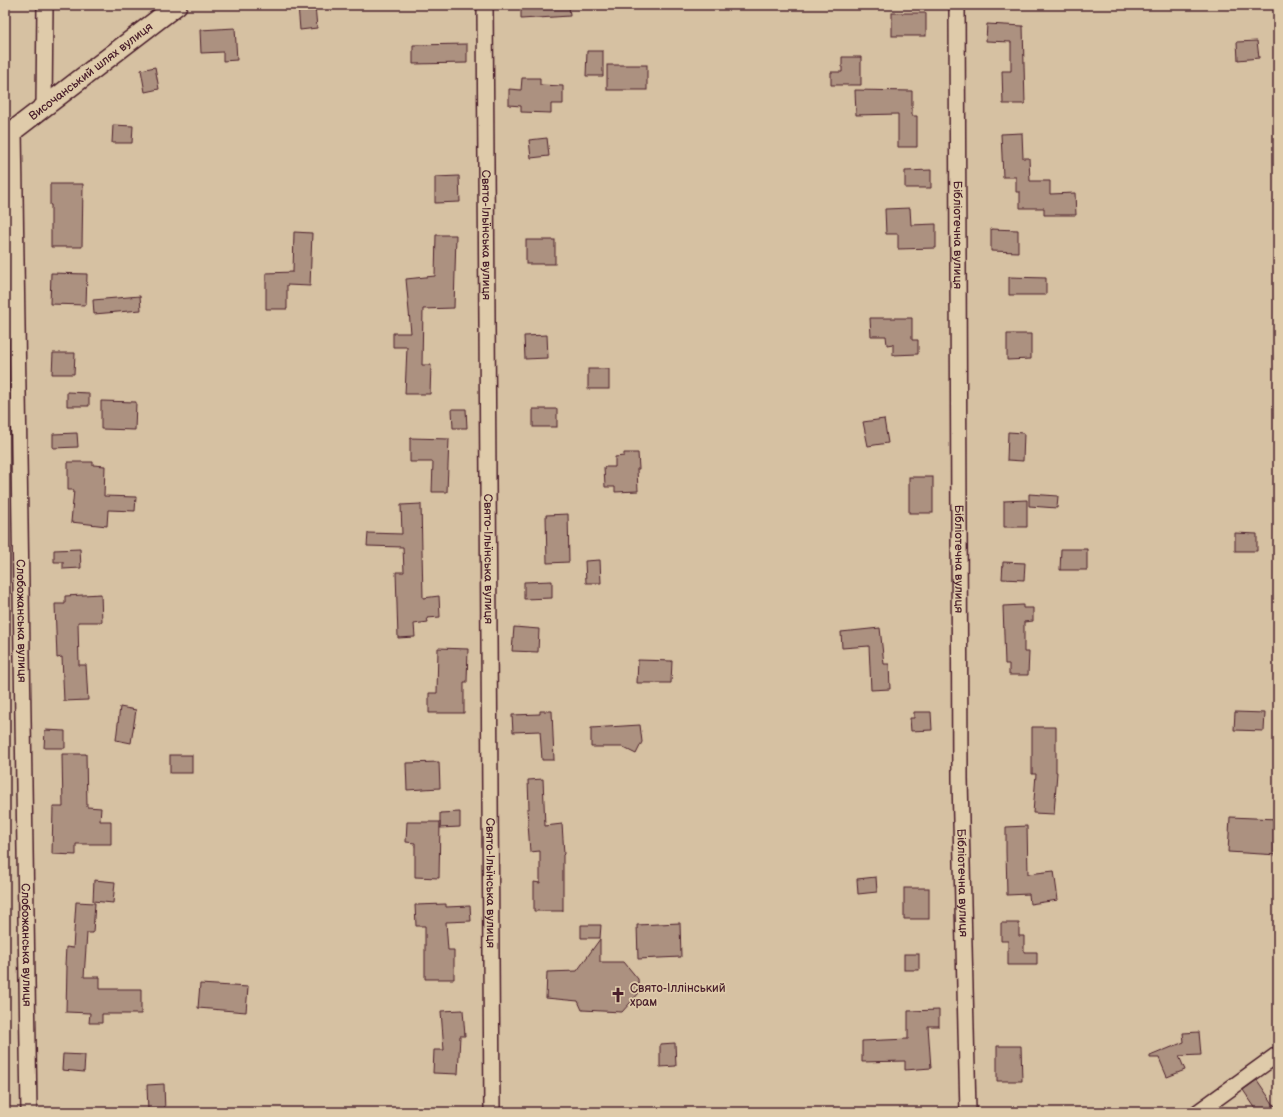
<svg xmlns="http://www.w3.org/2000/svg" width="1283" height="1117" font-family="'Balsamiq Sans',sans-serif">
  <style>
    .building { fill: #ac9180; stroke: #4a1f2b }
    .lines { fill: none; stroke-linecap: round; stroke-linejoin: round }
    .service-casing { stroke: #4a1f2b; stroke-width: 11 }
    .minor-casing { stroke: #4a1f2b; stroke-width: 18 }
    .tertiary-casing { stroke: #4a1f2b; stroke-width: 22 }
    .service { stroke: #dfcbaa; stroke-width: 8 }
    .minor { stroke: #dfcbaa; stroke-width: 15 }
    .tertiary { stroke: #dfcbaa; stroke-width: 19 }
    .labels { text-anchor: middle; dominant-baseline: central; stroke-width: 3.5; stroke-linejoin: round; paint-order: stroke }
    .street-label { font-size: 12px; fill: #4a1f2b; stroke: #dfcbaa }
    .poi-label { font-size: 12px; fill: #4a1f2b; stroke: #dfcbaa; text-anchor: start }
  </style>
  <rect width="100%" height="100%" fill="#d6c1a2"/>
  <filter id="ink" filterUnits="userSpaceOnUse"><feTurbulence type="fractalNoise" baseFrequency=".025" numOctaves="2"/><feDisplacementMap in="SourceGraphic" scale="8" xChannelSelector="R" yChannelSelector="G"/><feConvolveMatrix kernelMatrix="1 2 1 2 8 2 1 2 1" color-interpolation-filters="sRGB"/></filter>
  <g filter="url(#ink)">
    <g class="building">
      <polygon points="298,5 315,5 317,28 300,30"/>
      <polygon points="521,5 569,5 570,16 521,19"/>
      <rect x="892" y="13" width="34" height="23"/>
      <polygon points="987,24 1023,26 1025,104 1003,104 1002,71 1011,71 1011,42 986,41"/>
      <polygon points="235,28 237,60 223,61 223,52 201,53 200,30"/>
      <polygon points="1257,41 1259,58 1238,60 1237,42"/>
      <polygon points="467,44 467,63 413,64 413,45"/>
      <polygon points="587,51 603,51 603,76 586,76"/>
      <polygon points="842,57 861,57 861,85 831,85 831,72 842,72"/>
      <rect x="607" y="65" width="40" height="25"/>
      <polygon points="155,67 159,89 145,92 141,70"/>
      <polygon points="522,78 540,78 540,85 563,86 563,104 551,104 551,113 521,112 521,106 509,105 509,89 521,90"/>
      <polygon points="855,90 912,91 912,116 917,116 917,147 898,147 898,114 856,115"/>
      <polygon points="113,125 133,126 132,143 112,143"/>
      <polygon points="1022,133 1023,158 1029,158 1030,181 1050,181 1050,194 1075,193 1076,215 1044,215 1044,208 1020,208 1020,192 1016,192 1016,177 1003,177 1001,134"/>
      <polygon points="547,138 549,156 531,158 529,140"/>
      <polygon points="931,170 931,188 905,188 905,171"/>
      <polygon points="459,176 460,202 435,203 435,177"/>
      <polygon points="50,184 83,184 82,247 51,247 51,205 50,205"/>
      <polygon points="910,208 911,225 936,224 936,248 898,249 898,234 886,234 885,209"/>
      <polygon points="991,229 1018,230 1018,252 991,251"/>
      <polygon points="294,232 312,233 310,286 287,285 287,309 266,309 266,273 293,272"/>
      <polygon points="436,235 456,235 454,308 423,309 422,365 431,365 430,394 405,394 407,347 393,347 393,333 411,333 406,279 435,276"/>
      <rect x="526" y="240" width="29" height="24"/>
      <polygon points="51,273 87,274 86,305 50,304"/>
      <polygon points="1009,277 1046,278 1046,295 1009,295"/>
      <polygon points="140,296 141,310 94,314 93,300"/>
      <polygon points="870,318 912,318 912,340 918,340 918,354 893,355 893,344 887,345 886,336 871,336"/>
      <polygon points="1007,334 1031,334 1031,359 1007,360"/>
      <polygon points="547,335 548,358 525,359 524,336"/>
      <polygon points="53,353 75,353 74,374 52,374"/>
      <rect x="588" y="369" width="21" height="20"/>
      <polygon points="67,392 89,393 89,406 67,406"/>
      <polygon points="101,401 136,402 135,430 101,429"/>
      <polygon points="452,409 466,409 467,428 453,428"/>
      <rect x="533" y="409" width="24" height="18"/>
      <polygon points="884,419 888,443 868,446 863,422"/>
      <polygon points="1008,432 1024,433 1023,461 1007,460"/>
      <polygon points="77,433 78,447 53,448 53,434"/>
      <polygon points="410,438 449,439 447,492 432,492 433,462 410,462"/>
      <polygon points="624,453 638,453 639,469 637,469 638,491 615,492 615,487 605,487 604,467 615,467 615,457 624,456"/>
      <polygon points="68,462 93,462 93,465 105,466 104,496 136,497 135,511 108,510 107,526 71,522 74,490 68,490"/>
      <rect x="909" y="477" width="24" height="36"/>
      <polygon points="1029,494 1058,496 1057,508 1029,506"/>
      <polygon points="1027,500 1027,527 1004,527 1004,501"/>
      <polygon points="421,504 423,598 439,596 440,617 427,618 428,622 414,624 415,637 398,638 396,572 404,572 403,547 367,546 368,533 402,534 401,505"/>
      <polygon points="568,514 569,562 547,563 546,515"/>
      <polygon points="1235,533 1257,534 1257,551 1235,551"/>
      <polygon points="80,549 81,568 63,569 63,562 54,562 54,550"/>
      <polygon points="1061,549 1087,549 1087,570 1060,570"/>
      <polygon points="600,560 601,583 586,583 585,561"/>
      <polygon points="1003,562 1025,563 1024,580 1002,579"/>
      <polygon points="552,581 552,598 524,599 524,582"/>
      <polygon points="101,594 102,622 78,622 79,665 86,665 88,700 64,701 62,657 57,658 55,604 65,604 65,596"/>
      <polygon points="1023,605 1023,608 1033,608 1033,621 1024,622 1024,652 1029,652 1028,675 1009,675 1009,664 1005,664 1003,606"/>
      <polygon points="514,627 539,629 538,652 512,651"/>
      <polygon points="880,628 884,664 889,664 890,689 871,690 869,646 842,648 841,632"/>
      <polygon points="438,648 468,649 467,682 464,682 464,713 429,713 429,693 437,693"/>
      <polygon points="638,660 672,661 671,683 637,683"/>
      <polygon points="120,707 136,710 131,743 116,740"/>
      <polygon points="540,711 552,711 554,760 542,760 540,731 513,732 512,715 540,714"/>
      <polygon points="914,712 931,712 932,730 911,731 910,718 914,718"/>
      <polygon points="1235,712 1265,713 1264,731 1234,730"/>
      <polygon points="640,725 642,742 636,754 622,747 591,747 591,728"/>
      <polygon points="1032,727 1056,727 1056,772 1057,772 1054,814 1033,813 1036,774 1032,774"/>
      <polygon points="45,730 65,731 65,748 44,748"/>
      <polygon points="62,754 86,754 87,807 101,808 100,821 111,821 111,844 76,844 76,855 52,854 53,807 63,807"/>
      <rect x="170" y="755" width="22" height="18"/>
      <polygon points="439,762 440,788 407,790 406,763"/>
      <polygon points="543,779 545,826 562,824 564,854 563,855 563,911 534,911 534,882 540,883 540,851 530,852 527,809 529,809 528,780"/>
      <polygon points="460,812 460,827 440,828 440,813"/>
      <polygon points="1230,817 1278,819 1278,855 1228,852"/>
      <polygon points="407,822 440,822 439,878 415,877 415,843 406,842"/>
      <polygon points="1027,826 1028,874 1054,871 1058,900 1030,904 1029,894 1007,895 1006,850 1006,827"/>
      <polygon points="876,877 877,892 858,894 857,879"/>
      <polygon points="94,880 115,882 113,903 93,901"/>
      <rect x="904" y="888" width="25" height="31"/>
      <polygon points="76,902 95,903 93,933 87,933 84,977 100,977 100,989 141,989 141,1014 102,1014 102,1023 89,1023 90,1013 66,1012 67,966 65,965 66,947 73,948"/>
      <polygon points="446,904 446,907 470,906 471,921 446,922 448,950 454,950 454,979 425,979 425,926 416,926 415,905"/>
      <polygon points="680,923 681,957 638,959 637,925"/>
      <polygon points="1001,923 1019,923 1019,936 1024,936 1024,952 1037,952 1037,965 1008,965 1008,941 1001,941"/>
      <polygon points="581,925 601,925 600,938 581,938"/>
      <polygon points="600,939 600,962 624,962 638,979 639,993 622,1012 582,1010 578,1001 546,998 547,972 577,971"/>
      <rect x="904" y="954" width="15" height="16"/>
      <polygon points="200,984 248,987 246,1012 198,1008"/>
      <polygon points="463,1010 465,1036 460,1036 458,1074 433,1073 434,1050 444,1050 441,1011"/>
      <polygon points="939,1010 939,1026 928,1026 931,1068 905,1070 905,1061 862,1062 862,1041 908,1039 908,1011"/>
      <polygon points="1199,1032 1201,1055 1179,1056 1185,1070 1167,1077 1159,1058 1150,1058 1150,1056 1184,1042 1183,1033"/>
      <polygon points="675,1043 676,1066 660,1067 660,1044"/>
      <polygon points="997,1046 1021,1046 1022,1081 997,1081"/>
      <polygon points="63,1054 85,1055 84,1072 62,1070"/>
      <polygon points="1257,1080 1278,1111 1278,1112 1258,1112 1243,1090"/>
      <polygon points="164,1084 165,1112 148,1112 147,1085"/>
    </g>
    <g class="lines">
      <g class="service-casing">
        <polyline id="service" points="5,157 10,142"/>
      </g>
      <g class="minor-casing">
        <g id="minor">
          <path id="s1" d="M485 5 492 1112"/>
          <path id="s2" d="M957 5 960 779 968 1112"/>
          <polyline points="44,107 45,5"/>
          <path id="s3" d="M14 130 29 1112"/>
          <polyline points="1198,1112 1278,1054"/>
        </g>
      </g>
      <g class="tertiary-casing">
        <g id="tertiary">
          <path id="s4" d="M5 137 177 5"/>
        </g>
      </g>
      <use href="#service" class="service"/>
      <use href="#minor" class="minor"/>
      <use href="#tertiary" class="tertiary"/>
    </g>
  </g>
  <defs>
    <g id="church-bare" transform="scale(1.2)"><path d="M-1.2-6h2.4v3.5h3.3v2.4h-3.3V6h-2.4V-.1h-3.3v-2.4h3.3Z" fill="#4a1f2b" stroke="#dfcbaa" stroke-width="2.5" paint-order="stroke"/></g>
  </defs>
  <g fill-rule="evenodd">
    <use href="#church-bare" x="618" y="995"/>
  </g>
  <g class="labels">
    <g class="street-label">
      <text stroke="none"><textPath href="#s4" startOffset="108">Височанський шлях вулиця</textPath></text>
      <text stroke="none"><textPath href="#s1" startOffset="230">Свято-Ільїнська вулиця</textPath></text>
      <text stroke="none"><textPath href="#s2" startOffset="230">Бібліотечна вулиця</textPath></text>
      <text stroke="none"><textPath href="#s1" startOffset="554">Свято-Ільїнська вулиця</textPath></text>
      <text stroke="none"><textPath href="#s2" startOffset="554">Бібліотечна вулиця</textPath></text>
      <text stroke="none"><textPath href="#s3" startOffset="491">Слобожанська вулиця</textPath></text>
      <text stroke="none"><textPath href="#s1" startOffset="878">Свято-Ільїнська вулиця</textPath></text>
      <text stroke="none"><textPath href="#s2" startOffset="878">Бібліотечна вулиця</textPath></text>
      <text stroke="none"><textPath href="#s3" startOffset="815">Слобожанська вулиця</textPath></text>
    </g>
    <g class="poi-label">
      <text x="630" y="988">Свято-Іллінський<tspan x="630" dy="14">храм</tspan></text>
    </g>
  </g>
  <rect width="1283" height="1117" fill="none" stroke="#dfcbaa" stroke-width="20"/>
  <rect x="10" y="10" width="1263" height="1097" fill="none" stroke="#4a1f2b" stroke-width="1.5" filter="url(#ink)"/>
</svg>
